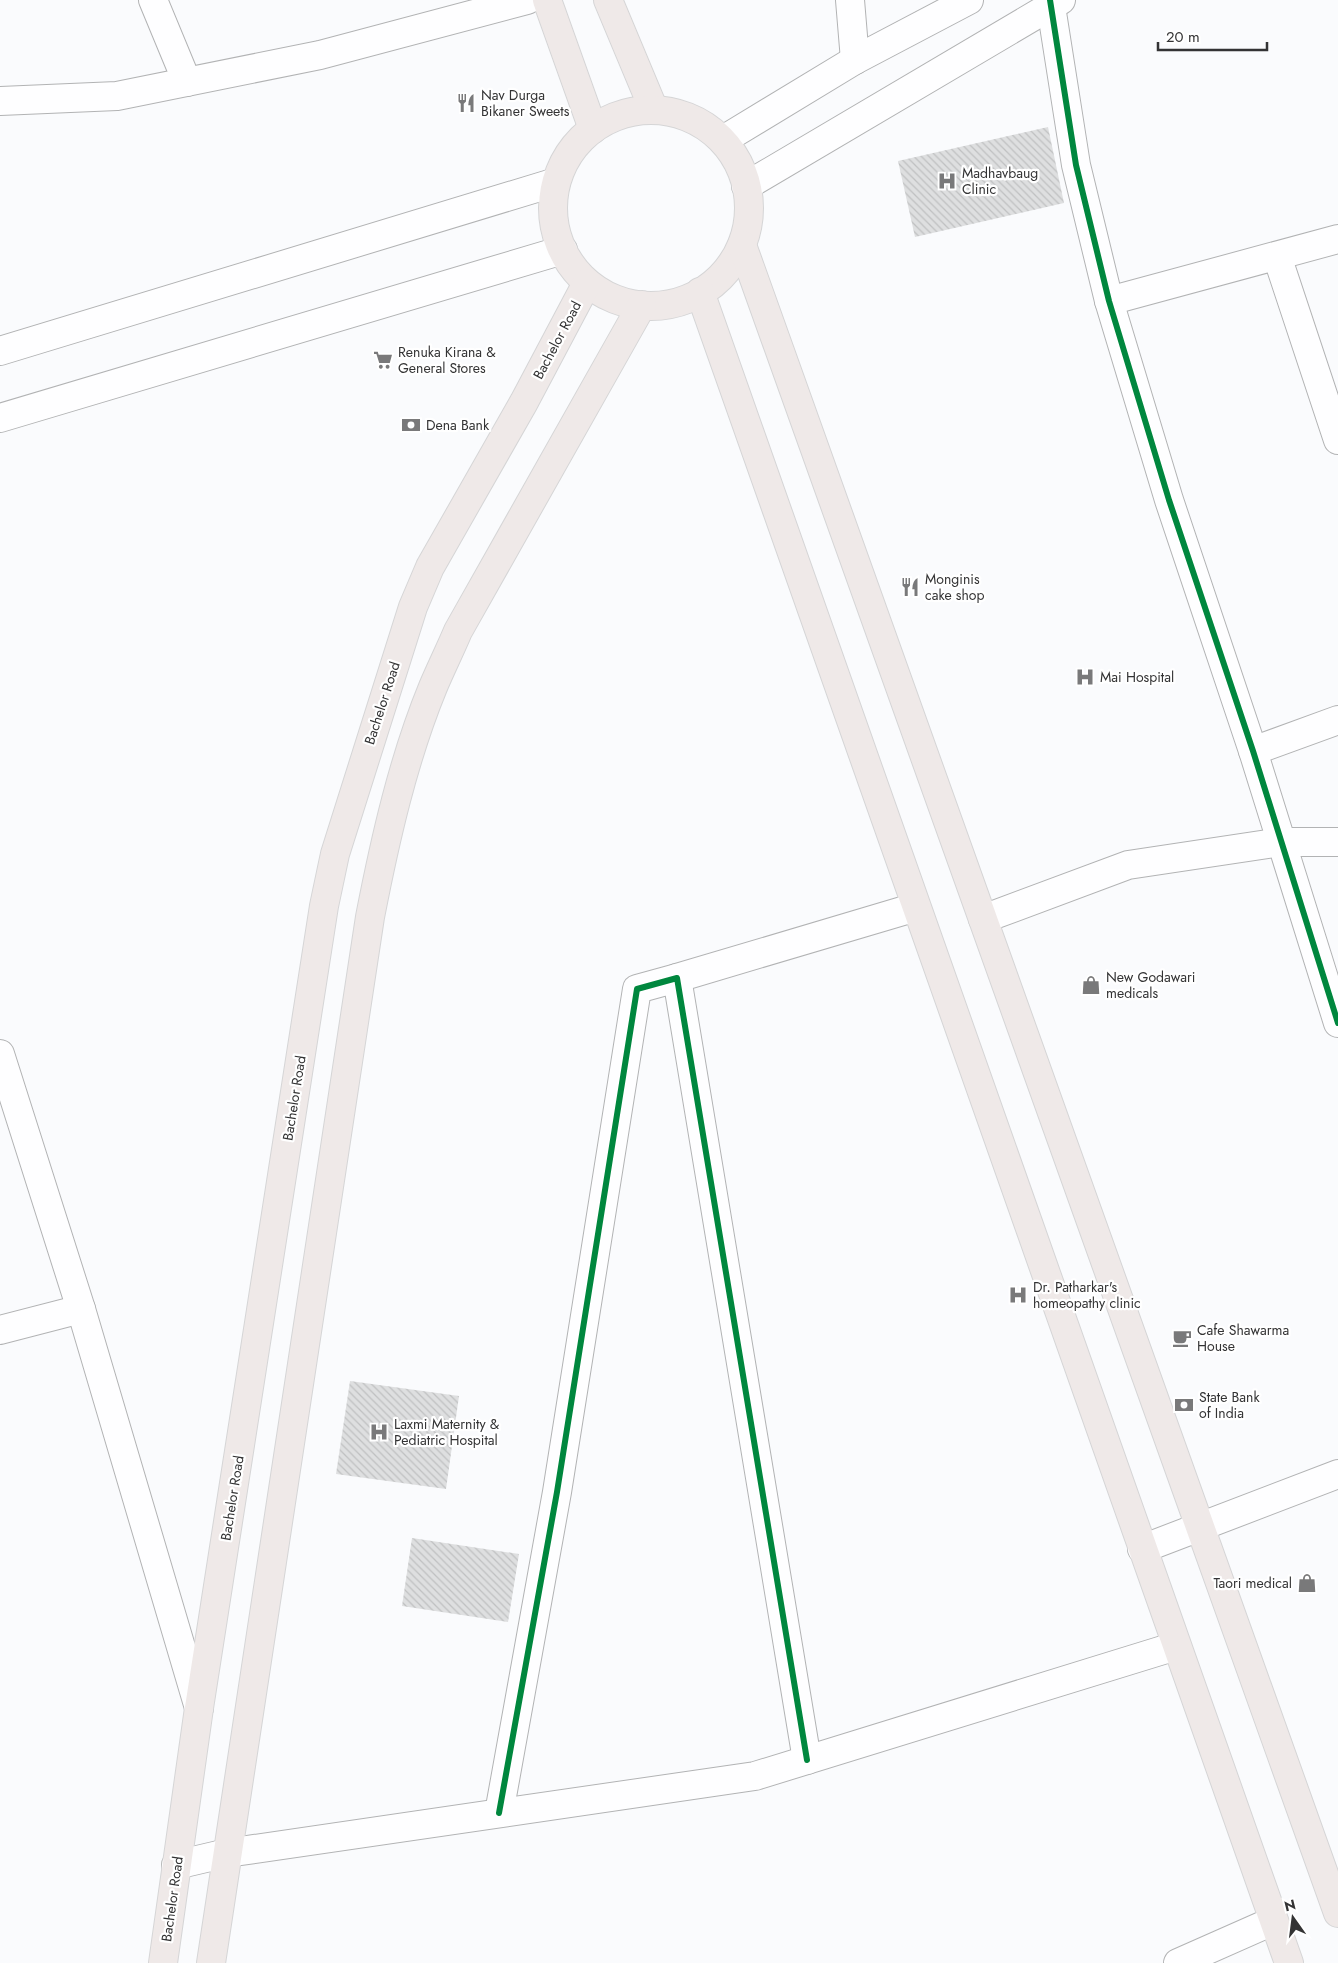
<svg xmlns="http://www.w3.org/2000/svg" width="1338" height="1963" font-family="Jost,sans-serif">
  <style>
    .building { fill: url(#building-back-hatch) }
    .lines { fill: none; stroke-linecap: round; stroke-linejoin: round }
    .minor-casing { stroke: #b2b3b4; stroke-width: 30 }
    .major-casing { stroke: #d5d5d6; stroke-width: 30 }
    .minor { stroke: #fefeff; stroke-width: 28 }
    .major { stroke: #efe9e8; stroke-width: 28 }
    .cycleway-casing { stroke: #fff; stroke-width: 9 }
    .cycleway { stroke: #00873e; stroke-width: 6 }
    .labels { text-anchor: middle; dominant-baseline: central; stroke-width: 4.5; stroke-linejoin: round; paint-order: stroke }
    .poi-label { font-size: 14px; fill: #333334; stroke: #fff; text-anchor: start }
    .street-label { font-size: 14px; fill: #333334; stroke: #fff }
  </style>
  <defs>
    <pattern id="building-back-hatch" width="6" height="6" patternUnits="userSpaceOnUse" patternTransform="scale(1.25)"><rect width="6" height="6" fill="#dedfe0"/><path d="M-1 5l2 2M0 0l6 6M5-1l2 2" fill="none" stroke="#bfc0c1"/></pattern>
  </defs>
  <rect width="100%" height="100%" fill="#fafbfd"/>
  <g class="building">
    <polygon points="1048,127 1064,203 915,237 898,161"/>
    <polygon points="350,1381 459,1396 446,1489 336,1474"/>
    <polygon points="412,1538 519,1554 508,1622 402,1606"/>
  </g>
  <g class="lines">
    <g class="minor-casing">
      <g id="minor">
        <polyline points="153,0 187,82"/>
        <polyline points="850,0 855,60"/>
        <polyline points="1050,0 1076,165 1109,301 1169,500 1253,751 1338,1023"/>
        <polyline points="0,101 117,96 320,55 527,0"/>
        <polyline points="723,140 855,60 969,0"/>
        <polyline points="746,186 1061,0"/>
        <polyline points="1277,256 1338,440"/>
        <polyline points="1109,301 1338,239"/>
        <polyline points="0,351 556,182"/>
        <polyline points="0,418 563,250"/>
        <polyline points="1253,751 1338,720"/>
        <polyline points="983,919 1128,865 1281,842 1338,842"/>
        <polyline points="677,978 916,907"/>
        <polyline points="0,1054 81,1309 199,1708"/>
        <polyline points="0,1330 81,1309"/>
        <polyline points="1142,1549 1338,1474"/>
        <polyline points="499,1813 557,1492 637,989 677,978 807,1760"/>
        <polyline points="176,1865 227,1853 755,1776 1176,1646"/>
        <polyline points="1178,1963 1273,1921"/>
      </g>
    </g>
    <g class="major-casing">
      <g id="major">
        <polyline points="547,0 593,129"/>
        <polyline points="608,0 654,110"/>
        <circle cx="651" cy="208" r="98"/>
        <polyline points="742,245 1338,1913"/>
        <polyline points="700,292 1289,1963"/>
        <polyline points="163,1963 199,1708 324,906 335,854 413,607 430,567 524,402 587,283"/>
        <path d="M211 1963 370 917C385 840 403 760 433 687 441 668 450 650 458 631L642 305"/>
      </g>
    </g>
    <use href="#minor" class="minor"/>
    <use href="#major" class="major"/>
    <g class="cycleway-casing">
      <g id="cycleway">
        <polyline points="1050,0 1076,165 1109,301 1169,500 1253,751 1338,1023"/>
        <polyline points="499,1813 557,1492 637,989 677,978 807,1760"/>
      </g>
    </g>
    <use href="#cycleway" class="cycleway"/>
  </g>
  <defs>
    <g id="restaurant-bare" transform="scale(1.5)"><path d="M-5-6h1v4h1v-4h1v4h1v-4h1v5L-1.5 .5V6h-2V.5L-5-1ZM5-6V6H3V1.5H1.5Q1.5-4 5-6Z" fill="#79797a" stroke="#fff" stroke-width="2.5" paint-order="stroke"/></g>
    <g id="hospital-bare" transform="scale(1.5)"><path d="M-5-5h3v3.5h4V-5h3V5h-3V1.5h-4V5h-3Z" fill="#79797a" stroke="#fff" stroke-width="2.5" paint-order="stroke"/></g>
    <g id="supermarket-bare" transform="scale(1.5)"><path d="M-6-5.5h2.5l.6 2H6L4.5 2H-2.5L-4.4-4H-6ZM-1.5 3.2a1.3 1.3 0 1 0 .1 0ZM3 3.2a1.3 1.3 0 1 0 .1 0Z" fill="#79797a" stroke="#fff" stroke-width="2.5" paint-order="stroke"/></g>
    <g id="bank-bare" transform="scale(1.5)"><path d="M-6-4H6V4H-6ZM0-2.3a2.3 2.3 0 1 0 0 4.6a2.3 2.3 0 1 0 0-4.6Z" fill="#79797a" stroke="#fff" stroke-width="2.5" paint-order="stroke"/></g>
    <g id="shop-bare" transform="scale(1.5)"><path d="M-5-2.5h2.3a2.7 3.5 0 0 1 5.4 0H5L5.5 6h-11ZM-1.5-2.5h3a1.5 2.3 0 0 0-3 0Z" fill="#79797a" stroke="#fff" stroke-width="2.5" paint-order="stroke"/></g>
    <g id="cafe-bare" transform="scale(1.5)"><path d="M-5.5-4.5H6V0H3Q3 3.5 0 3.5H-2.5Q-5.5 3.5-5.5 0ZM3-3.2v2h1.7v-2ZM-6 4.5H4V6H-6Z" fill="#79797a" stroke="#fff" stroke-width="2.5" paint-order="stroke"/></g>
  </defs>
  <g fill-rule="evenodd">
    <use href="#restaurant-bare" x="466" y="103"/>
    <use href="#hospital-bare" x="947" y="181"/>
    <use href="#supermarket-bare" x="383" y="360"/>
    <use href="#bank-bare" x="411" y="425"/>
    <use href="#restaurant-bare" x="910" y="587"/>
    <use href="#hospital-bare" x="1085" y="677"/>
    <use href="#shop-bare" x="1091" y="985"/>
    <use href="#hospital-bare" x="1018" y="1295"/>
    <use href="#cafe-bare" x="1182" y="1338"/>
    <use href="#bank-bare" x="1184" y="1405"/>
    <use href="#hospital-bare" x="379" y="1432"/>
    <use href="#shop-bare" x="1307" y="1583"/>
  </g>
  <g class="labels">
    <g class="poi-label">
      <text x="481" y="95">Nav Durga<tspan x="481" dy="16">Bikaner Sweets</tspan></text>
      <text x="962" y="173">Madhavbaug<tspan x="962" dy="16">Clinic</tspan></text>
      <text x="398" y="352">Renuka Kirana &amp;<tspan x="398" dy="16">General Stores</tspan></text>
      <text x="426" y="425">Dena Bank</text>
      <text x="925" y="579">Monginis<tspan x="925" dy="16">cake shop</tspan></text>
      <text x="1100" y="677">Mai Hospital</text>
      <text x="1106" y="977">New Godawari<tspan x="1106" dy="16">medicals</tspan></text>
      <text x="1033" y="1287">Dr. Patharkar's<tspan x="1033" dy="16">homeopathy clinic</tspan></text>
      <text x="1197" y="1330">Cafe Shawarma<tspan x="1197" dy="16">House</tspan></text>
      <text x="1199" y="1397">State Bank<tspan x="1199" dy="16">of India</tspan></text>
      <text x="394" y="1424">Laxmi Maternity &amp;<tspan x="394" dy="16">Pediatric Hospital</tspan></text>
      <text x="1292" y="1583" text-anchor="end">Taori medical</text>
    </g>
    <g class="street-label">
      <text transform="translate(557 340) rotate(-62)">Bachelor Road</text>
      <text transform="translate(382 703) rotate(-72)">Bachelor Road</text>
      <text transform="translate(294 1098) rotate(-81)">Bachelor Road</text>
      <text transform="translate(232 1498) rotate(-81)">Bachelor Road</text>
      <text transform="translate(172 1899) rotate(-82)">Bachelor Road</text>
    </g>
  </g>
  <g transform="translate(1293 1918) rotate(346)" stroke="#ffffff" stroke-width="4" paint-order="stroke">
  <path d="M0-4L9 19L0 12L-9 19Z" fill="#333334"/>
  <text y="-8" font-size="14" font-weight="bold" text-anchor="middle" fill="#333334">N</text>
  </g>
  <path d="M1158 42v8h109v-8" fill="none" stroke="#333334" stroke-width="2.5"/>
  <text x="1166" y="42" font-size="15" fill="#333334" stroke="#ffffff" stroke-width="4" paint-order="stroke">20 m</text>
</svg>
